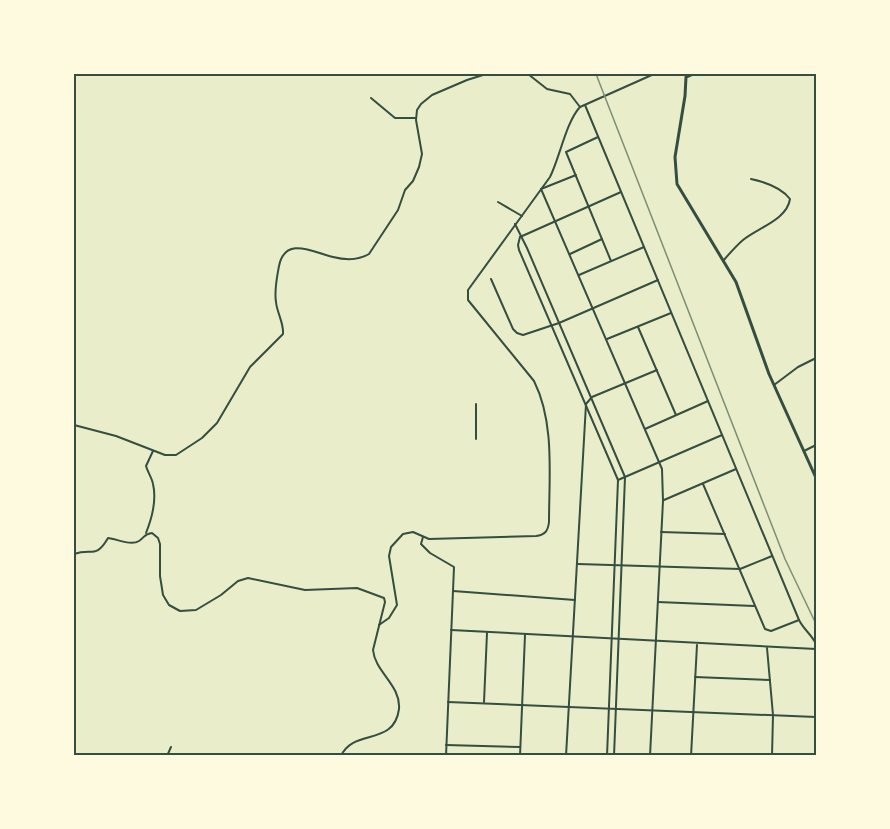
<svg xmlns="http://www.w3.org/2000/svg" width="890" height="829" font-family="'IBM Plex Sans',sans-serif">
  <style>
    .lines { fill: none; stroke-linecap: round; stroke-linejoin: round }
    .minor { stroke: #344e41; stroke-width: 2 }
    .tertiary { stroke: #344e41; stroke-width: 2 }
    .primary { stroke: #344e41; stroke-width: 3 }
    .rail { stroke: #7c8e77; stroke-width: 1.5 }
    .neatline { fill: none; stroke: #344e41; stroke-width: 2 }
  </style>
  <rect width="100%" height="100%" fill="#e9edc9"/>
  <g class="lines">
    <g class="minor">
      <polyline points="528,74 547,89 570,94 580,107"/>
      <polyline points="371,98 395,118 415,118"/>
      <polyline points="598,137 566,152 611,261"/>
      <polyline points="576,175 541,189 662,469 663,501 650,756"/>
      <polyline points="498,202 522,216"/>
      <polyline points="515,224 527,248 625,477 614,756"/>
      <polyline points="520,237 518,245 519,250 618,480 607,756"/>
      <polyline points="520,237 621,192"/>
      <polyline points="570,254 602,239"/>
      <path d="M723 261C729 254 736 246 743 240 757 228 787 220 790 199 781 187 765 182 751 179"/>
      <polyline points="579,275 644,247"/>
      <polyline points="491,279 513,329 517,333 523,335 559,323 658,280"/>
      <polyline points="638,327 676,415"/>
      <polyline points="607,339 671,313"/>
      <polyline points="774,385 798,367 816,358"/>
      <polyline points="476,404 476,439"/>
      <path d="M74 425 116 436 165 455H176L202 438 217 423 250 367 283 334C284 323 277 313 276 302 274 290 277 277 279 266 285 235 315 253 333 257 345 260 359 260 369 254L398 210 405 190 413 181 419 167 422 154 416 120 417 110 421 104 432 95 467 80 483 75 520 74"/>
      <polyline points="645,429 708,401"/>
      <polyline points="804,451 816,445"/>
      <polyline points="618,480 722,435"/>
      <polyline points="703,484 765,629 771,631 799,620"/>
      <polyline points="664,500 736,469"/>
      <polyline points="661,532 725,534"/>
      <path d="M146 533C152 518 157 501 153 484 152 478 148 473 146 466L153 451"/>
      <polyline points="423,537 421,544 430,553 454,567 446,756"/>
      <path d="M74 554C92 548 96 559 108 538 117 539 131 546 139 541 145 537 144 534 152 533L158 538 160 544V576L163 595 169 605 180 611 196 610 221 595 238 581 248 578 305 590 357 588 384 598 385 602 373 650C375 672 401 685 399 709 394 747 353 728 341 756"/>
      <polyline points="578,564 740,569 772,556"/>
      <polyline points="453,591 575,600"/>
      <polyline points="658,602 754,606"/>
      <polyline points="451,630 816,649"/>
      <polyline points="767,648 773,715 772,756"/>
      <polyline points="695,677 770,680"/>
      <polyline points="448,702 816,717"/>
      <polyline points="484,702 487,633"/>
      <polyline points="446,745 520,747"/>
      <polyline points="167,756 171,747"/>
      <polyline points="520,756 525,635"/>
      <polyline points="566,756 586,404 592,397 657,370"/>
      <polyline points="691,756 697,645"/>
    </g>
    <g class="tertiary">
      <path d="M585 105 799 620C804 630 812 635 816 644"/>
      <path d="M379 625 389 618 397 605 389 556 391 547 403 534 413 532 429 539 536 536C545 535 548 531 549 522 549 476 555 423 534 381L468 300V290L550 177C560 157 566 122 580 107L654 74"/>
    </g>
    <polyline class="primary" points="693,74 686,77 685,96 675,157 677,184 736,282 769,374 816,478"/>
    <polyline class="rail" points="596,74 785,559 816,624"/>
  </g>
  <rect width="890" height="829" fill="none" stroke="#fefae0" stroke-width="150"/>
  <rect x="75" y="75" width="740" height="679" class="neatline"/>
</svg>
